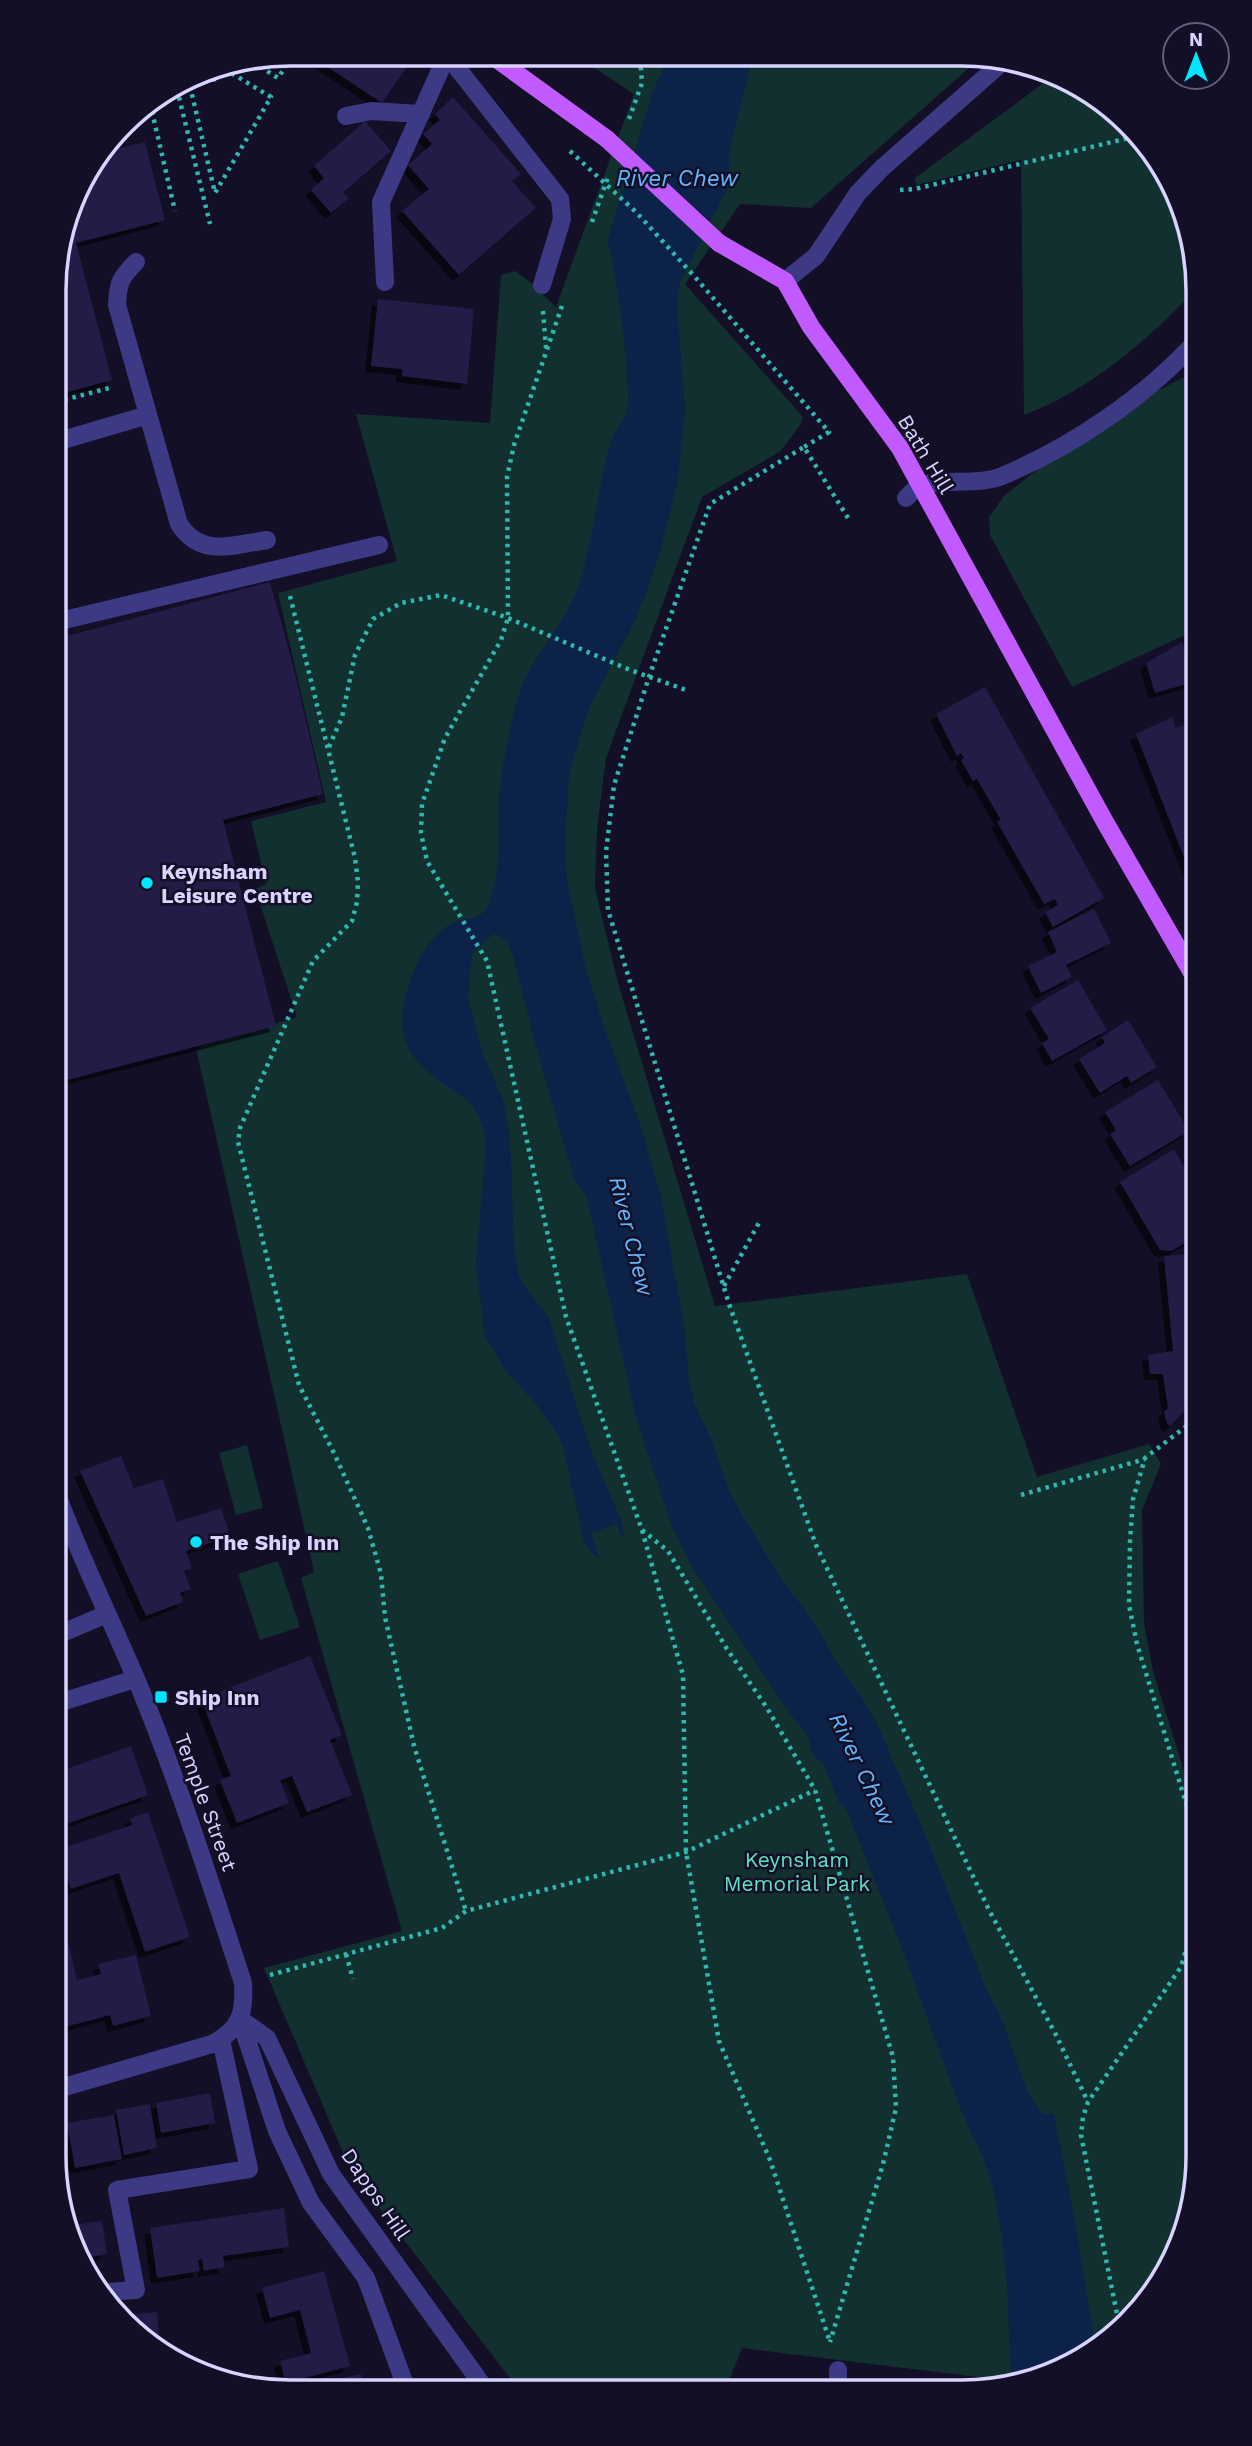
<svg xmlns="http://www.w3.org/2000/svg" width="1252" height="2446" font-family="'Work Sans',sans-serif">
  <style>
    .green { fill: #12302f }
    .water { fill: #0c2248 }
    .building { fill: #241b47; filter: url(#shadow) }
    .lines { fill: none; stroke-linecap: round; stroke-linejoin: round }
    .path { stroke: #2fb8b0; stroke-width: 4.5; stroke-dasharray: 3.5 5; stroke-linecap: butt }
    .minor { stroke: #3d3a85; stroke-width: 18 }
    .major { stroke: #c25bff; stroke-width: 18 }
    .major-bridge { stroke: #c25bff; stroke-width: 18 }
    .poi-dot { fill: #00e5ff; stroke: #130f26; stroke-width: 2.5 }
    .labels { text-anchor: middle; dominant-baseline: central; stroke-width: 5; stroke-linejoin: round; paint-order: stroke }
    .street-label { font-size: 21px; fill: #d9d4ff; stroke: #130f26 }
    .poi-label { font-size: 21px; font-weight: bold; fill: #d9d4ff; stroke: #130f26; text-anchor: start }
    .park-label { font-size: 21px; fill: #5fe0c0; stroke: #130f26 }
    .water-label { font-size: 23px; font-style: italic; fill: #62b6ff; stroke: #130f26 }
    .rim { fill: none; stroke: #d9d4ff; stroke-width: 3.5 }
  </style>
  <defs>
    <filter id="shadow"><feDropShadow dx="-6" dy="6" stdDeviation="0" flood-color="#0009"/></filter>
  </defs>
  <rect width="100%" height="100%" fill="#130f26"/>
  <g class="green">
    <polygon points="576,56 979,59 811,208 740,204 685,284 803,417 800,425 781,451 702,497 606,758 597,829 595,888 618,983 715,1306 967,1274 1037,1477 1149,1444 1161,1464 1142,1510 1144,1623 1153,1671 1197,1813 1197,2172 1180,2246 1149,2300 1093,2352 1037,2379 1019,2382 742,2348 725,2391 519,2390 351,2171 264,1968 402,1931 301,1578 314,1572 196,1048 297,1017 255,889 266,884 251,821 326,802 278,593 397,561 356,414 490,423 501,275 515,271 530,282 556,307 634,94"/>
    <path d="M1049 79 1117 113 1185 215 1197 288C1148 340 1092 389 1024 415L1021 160 916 185 915 178Z"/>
    <polygon points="1198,370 1198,566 1194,631 1072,687 990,535 989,517 1004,496 1097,422"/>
    <polygon points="247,1445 263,1508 236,1515 219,1453"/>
    <polygon points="278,1561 300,1627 260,1640 238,1574"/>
  </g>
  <path class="water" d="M668 57H753L730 148 728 187 680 282 677 304 685 410 678 480 662 545 647 590 635 621 592 702 584 723 569 776 565 843 567 880 586 969 604 1027 640 1124 662 1201 684 1327 689 1381 694 1403 710 1436 729 1490 742 1515 781 1578 817 1627 840 1668 861 1696 878 1726 924 1832 985 1986 1002 2020 1028 2093 1043 2114H1054L1075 2221 1096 2350 1037 2379 1011 2384 1007 2285 1002 2235 993 2188 982 2155 960 2108 900 1943 845 1807 839 1803 824 1764 814 1756 808 1737 786 1708 691 1565 672 1527 636 1417 587 1198 574 1179 537 1050 514 958 507 942 499 935 493 934 472 954 468 999 483 1054 503 1100 510 1136 514 1244 518 1273 523 1284 549 1318 590 1448 622 1522 624 1534 622 1538 617 1524 591 1533 599 1558 590 1552 584 1542 564 1450 558 1435 536 1404 506 1371 485 1337 476 1262 486 1146C485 1131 480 1114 469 1102 463 1096 455 1093 448 1087 419 1068 398 1047 403 1010 407 980 425 935 455 922 471 915 480 923 489 903 502 872 497 836 499 803 501 777 505 750 511 724 515 706 521 686 530 670 545 643 565 620 576 592 593 546 597 495 609 447 613 432 626 421 628 404 631 387 615 253 607 243L652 94Z"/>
  <g class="building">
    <polygon points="320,54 409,55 413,58 382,103 317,60"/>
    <polygon points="453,97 521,174 512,181 536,208 459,275 402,211 429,189 408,165 432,144 423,134 440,120 435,114"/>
    <polygon points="365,121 391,151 343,193 349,198 331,213 311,190 324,178 314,166"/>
    <polygon points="145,142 165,220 76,243 112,380 56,395 56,260 79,186 104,152"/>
    <polygon points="378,299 474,309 467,384 402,376 402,369 371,366"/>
    <polygon points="270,582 293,665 323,794 223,820 276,1026 55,1083 56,639"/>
    <polygon points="1182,642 1197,681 1155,693 1146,663"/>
    <polygon points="985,687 1104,898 1053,927 1045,912 1058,905 1055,899 1044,904 997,822 1001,820 977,779 973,781 961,760 964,758 961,753 957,756 936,714"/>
    <polygon points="1172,717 1176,728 1198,719 1198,881 1187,865 1136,734"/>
    <polygon points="1094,909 1111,943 1066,965 1072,977 1041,993 1028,966 1057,952 1048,932"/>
    <polygon points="1078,980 1107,1030 1052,1061 1042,1043 1049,1039 1030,1008"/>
    <polygon points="1128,1020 1157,1067 1131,1083 1127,1076 1100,1093 1079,1059 1105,1043 1102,1037"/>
    <polygon points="1158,1080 1189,1131 1130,1166 1110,1134 1116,1130 1105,1112"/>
    <polygon points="1174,1149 1197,1189 1197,1236 1171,1251 1160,1250 1120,1182"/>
    <polygon points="1197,1253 1197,1398 1170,1426 1167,1423 1164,1412 1168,1408 1163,1374 1150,1374 1148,1355 1173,1351 1164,1256"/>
    <polygon points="121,1456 134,1488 163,1479 177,1522 221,1508 230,1536 186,1551 192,1568 184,1571 191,1589 180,1593 183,1602 146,1616 80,1471"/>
    <polygon points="310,1656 342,1735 330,1740 352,1795 307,1812 292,1776 280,1780 289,1803 237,1823 220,1780 231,1776 201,1699"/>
    <polygon points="131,1746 148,1795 55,1828 55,1773"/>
    <polygon points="148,1812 190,1937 145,1952 119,1873 71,1889 58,1850 132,1825 130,1818"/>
    <polygon points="68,1941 77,1980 101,1974 98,1964 136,1955 151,2016 113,2026 110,2015 54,2030 54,1944"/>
    <polygon points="210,2093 215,2123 161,2133 156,2103"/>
    <polygon points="150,2104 157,2148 124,2155 116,2110"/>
    <polygon points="114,2115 122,2159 75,2168 67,2123"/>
    <polygon points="284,2208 289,2247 223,2256 225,2267 204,2271 202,2259 198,2260 200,2271 157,2278 150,2228"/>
    <polygon points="102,2221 107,2254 84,2258 67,2231 66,2226"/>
    <polygon points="324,2271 350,2366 286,2383 280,2361 311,2353 300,2310 270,2318 262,2288"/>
    <polygon points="157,2312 160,2349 135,2333 123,2315"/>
    <polygon points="361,2374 364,2390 286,2390 286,2389"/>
    <polygon points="878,2384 916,2387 916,2392 877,2391"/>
    <polygon points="737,2385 810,2388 809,2391 736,2391"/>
  </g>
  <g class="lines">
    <g class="path">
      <polyline points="253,62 278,78 289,61 281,56"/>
      <polyline points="190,86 215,193 271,97 223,68"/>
      <polyline points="177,89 210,224"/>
      <polyline points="171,90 216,79 224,68"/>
      <polyline points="150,103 175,211"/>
      <polyline points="629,119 642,83 640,56"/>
      <polyline points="570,151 637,213 695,277 829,432 804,447"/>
      <polyline points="900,190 915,189 1133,137"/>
      <polyline points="592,222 608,177"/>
      <polyline points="562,306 514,445 507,477 508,618 501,640 445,738 422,804 421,833 427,861 487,961 566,1317 642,1530 683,1675 686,1852 719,2041 770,2160 830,2342"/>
      <polyline points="543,311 546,348"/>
      <polyline points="56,402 113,387"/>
      <polyline points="848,518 804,447 710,504 649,677 614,785 606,852 608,910 729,1304 816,1545 989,1910 1055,2033 1088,2102"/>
      <polyline points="290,596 355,858 358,882 357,902 352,921 313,961 240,1128 238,1142 299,1385 334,1453 368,1528 381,1574 385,1617 414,1746 466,1911"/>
      <polyline points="329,747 342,717 355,655 373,619 401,603 441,595 508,618 630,670 689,691"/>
      <polyline points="724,1286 760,1221"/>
      <polyline points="1021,1495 1145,1459"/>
      <polyline points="642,1530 668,1551 727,1649 767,1708 815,1790 893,2057 896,2108 883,2164 830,2342"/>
      <polyline points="1197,1839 1137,1644 1129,1605 1130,1541 1133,1499 1145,1458 1197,1418"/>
      <polyline points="346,1954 353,1979"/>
      <polyline points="270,1975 442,1928 466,1911 686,1852 815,1790"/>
      <polyline points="1117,2330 1117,2314 1081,2135 1083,2117 1088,2102 1181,1967 1191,1932 1197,1856"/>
    </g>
    <g class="minor">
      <polyline points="458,55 458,69 560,199 562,219 542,285"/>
      <polyline points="346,116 371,111 421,114"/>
      <path d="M136 262C120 278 118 283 117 305L179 524C201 558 233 545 267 540"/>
      <polyline points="785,281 816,256 858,193 882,168 1006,59"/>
      <polyline points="385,282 381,202 447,55"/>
      <polyline points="56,442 148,415"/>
      <path d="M906 498C910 494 916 487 922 485 947 478 977 486 1002 476 1072 447 1147 396 1198 339"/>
      <polyline points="56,622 379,545"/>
      <polyline points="55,1636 107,1614"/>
      <polyline points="55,1704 135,1679"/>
      <polyline points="55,1899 58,1898"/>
      <polyline points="240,2019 267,2038 331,2174 486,2390"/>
      <polyline points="240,2019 277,2131 311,2203 366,2278 407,2390"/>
      <path d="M54 2090 212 2044C240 2029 245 2014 243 1983 211 1885 180 1786 141 1691 113 1623 80 1558 55 1489"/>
      <polyline points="107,2292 136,2290 117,2190 249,2169 221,2040"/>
      <polyline points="838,2391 838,2370"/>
    </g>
    <g class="major">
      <polyline points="491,55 607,139"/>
      <polyline points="719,243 785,281 811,327 900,448 1105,822 1198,983"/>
    </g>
    <polyline class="major-bridge" points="607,139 719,243"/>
  </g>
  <g class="poi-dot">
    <circle cx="147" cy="883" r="7"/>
    <circle cx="196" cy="1542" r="7"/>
    <rect x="154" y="1690" width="14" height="14" rx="3.5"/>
  </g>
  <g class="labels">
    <g class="street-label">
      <text transform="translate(926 454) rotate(59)">Bath Hill</text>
      <text transform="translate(206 1802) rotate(70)">Temple Street</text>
      <text transform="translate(376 2194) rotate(56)">Dapps Hill</text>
    </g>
    <g class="poi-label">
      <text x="161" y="871">Keynsham<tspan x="161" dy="24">Leisure Centre</tspan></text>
      <text x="210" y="1542">The Ship Inn</text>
      <text x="175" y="1697">Ship Inn</text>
    </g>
    <g class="park-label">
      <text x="797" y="1859">Keynsham<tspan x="797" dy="24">Memorial Park</tspan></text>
    </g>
    <g class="water-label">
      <text x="677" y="178">River Chew</text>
      <text transform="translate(631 1236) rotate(76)">River Chew</text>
      <text transform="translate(862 1769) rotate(64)">River Chew</text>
    </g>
  </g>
  <path d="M0 0H1252V2446H0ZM290 66H962A224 224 0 0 1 1186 290V2156A224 224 0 0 1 962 2380H290A224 224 0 0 1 66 2156V290A224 224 0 0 1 290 66Z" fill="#130f26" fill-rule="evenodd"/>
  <path class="rim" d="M290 66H962A224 224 0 0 1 1186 290V2156A224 224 0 0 1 962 2380H290A224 224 0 0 1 66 2156V290A224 224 0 0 1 290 66Z"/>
  <g transform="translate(1196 56)"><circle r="33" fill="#130f26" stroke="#625e7d" stroke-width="2"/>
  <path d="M0-5L12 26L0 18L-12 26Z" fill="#00e5ff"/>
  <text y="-10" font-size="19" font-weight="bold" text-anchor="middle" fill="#d9d4ff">N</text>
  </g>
</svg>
